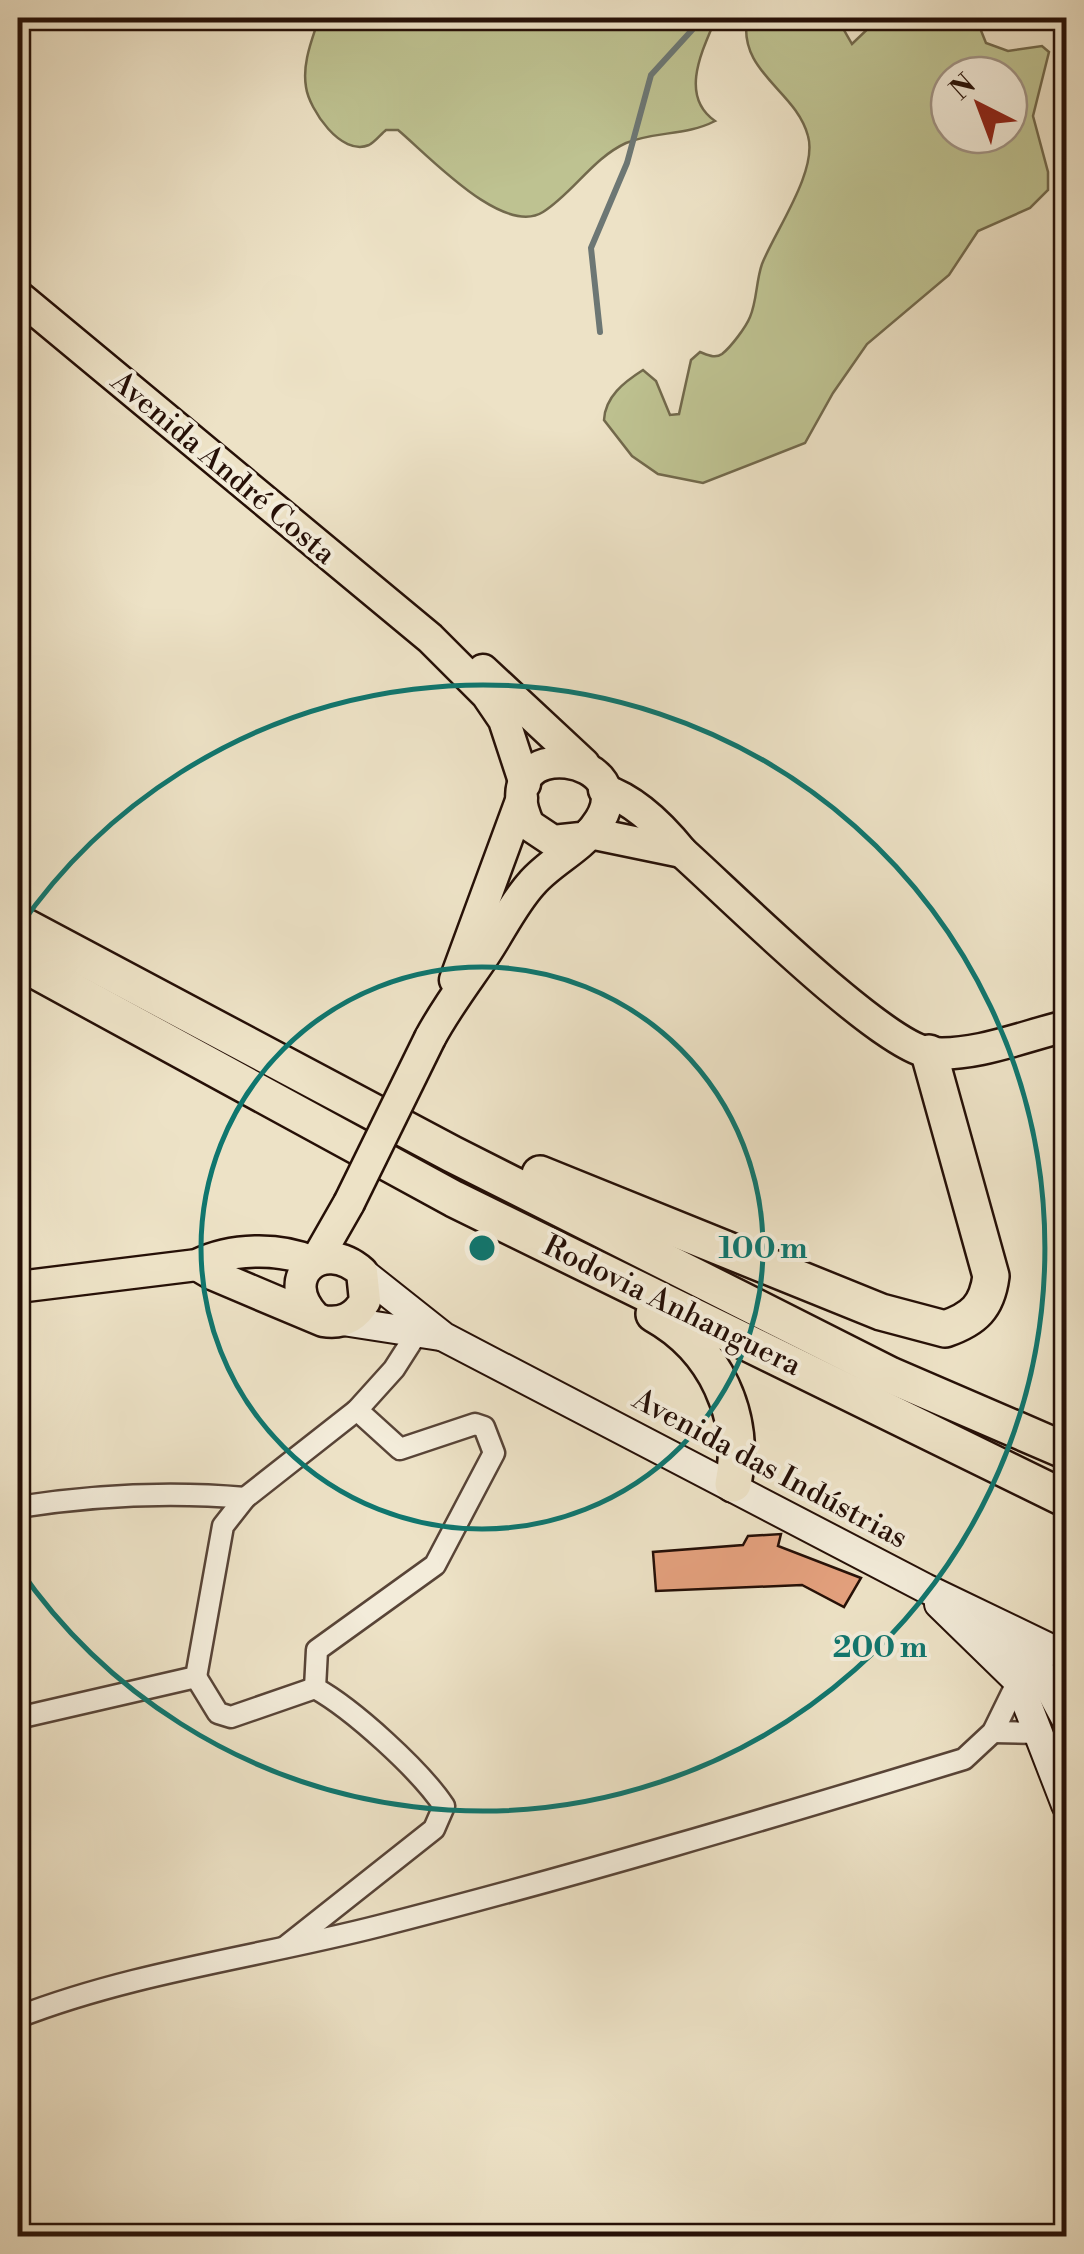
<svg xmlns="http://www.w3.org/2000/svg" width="1084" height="2254" font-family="'Libre Bodoni',serif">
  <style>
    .green { fill: #bec291; stroke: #72694c; stroke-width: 2.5; fill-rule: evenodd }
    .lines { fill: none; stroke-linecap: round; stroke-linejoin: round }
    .stream { stroke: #6d7774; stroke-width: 6 }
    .building { fill: #e3a07d; stroke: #261007; stroke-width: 2.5 }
    .street-casing { stroke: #584437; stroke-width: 25 }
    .secondary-casing { stroke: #261007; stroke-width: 32 }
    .primary-casing { stroke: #261007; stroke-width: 35 }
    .highway-casing { stroke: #261007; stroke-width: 40 }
    .street { stroke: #f3ecda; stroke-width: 20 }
    .secondary { stroke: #f3ecda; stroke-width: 28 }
    .primary { stroke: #ede2c6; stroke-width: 30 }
    .highway { stroke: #ede2c6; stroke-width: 35 }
    .primary-bridge-casing { stroke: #261007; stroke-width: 35; stroke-linecap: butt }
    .primary-bridge { stroke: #ede2c6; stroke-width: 30 }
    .ring { fill: none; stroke: #0f766e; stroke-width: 5 }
    .labels { text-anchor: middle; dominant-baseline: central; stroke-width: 8; stroke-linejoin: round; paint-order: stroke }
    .street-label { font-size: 30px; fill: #261007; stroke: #f3ecda }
    .centre { fill: #0f766e; stroke: #f3ecda; stroke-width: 5 }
    .ring-label { font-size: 30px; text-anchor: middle; font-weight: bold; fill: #0f766e; stroke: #f3ecda; stroke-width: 8; stroke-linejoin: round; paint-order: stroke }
  </style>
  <rect width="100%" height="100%" fill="#ede2c6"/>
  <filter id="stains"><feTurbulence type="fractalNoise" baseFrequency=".002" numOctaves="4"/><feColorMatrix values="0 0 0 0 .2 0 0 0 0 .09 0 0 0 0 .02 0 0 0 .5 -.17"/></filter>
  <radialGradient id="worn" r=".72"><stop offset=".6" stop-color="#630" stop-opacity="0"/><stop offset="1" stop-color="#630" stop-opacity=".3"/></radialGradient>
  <g class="green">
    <path d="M319 18H716C702 51 679 96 715 121 686 136 655 131 626 143 593 158 573 193 543 212 503 237 428 155 398 130H386C381 134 375 142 369 145 341 157 309 109 306 87 302 63 312 40 319 18Z"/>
    <path d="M747 18H837L852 44 877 20 976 18 986 43 1008 51 1042 46 1049 52 1033 116 1048 172V190L1030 208 978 231 949 275 867 344 833 393 805 443 703 483 658 474 632 456 604 420C605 397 624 382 643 370L656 381 670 415 679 414 691 360 700 352C708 355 715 359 722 354 731 347 746 327 750 317 757 301 756 281 762 264 775 231 818 171 808 136 796 90 738 73 747 18ZM949 75H1009V135H949Z"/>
  </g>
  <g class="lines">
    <polyline class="stream" points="600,332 591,248 627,163 651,75 703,18"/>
  </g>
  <polygon class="building" points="781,1534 778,1546 861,1578 844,1607 802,1585 656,1591 653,1552 743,1545 748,1536"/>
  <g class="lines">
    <g class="street-casing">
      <g id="street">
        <path d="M18 1507C95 1495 167 1491 245 1498"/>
        <path d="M196 1677 218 1713 231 1717 315 1688C353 1709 420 1770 444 1806L434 1829 285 1947"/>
        <polyline points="315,1688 317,1650 435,1565 494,1453 484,1427 475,1424 400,1449 357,1410"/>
        <polyline points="18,1718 196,1677 223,1526 245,1498 357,1410 394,1369 417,1333"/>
        <polyline points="993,1732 1040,1733"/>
        <path d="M18 2017C134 1972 258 1957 379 1926 575 1876 770 1818 964 1759L993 1732 1018 1681"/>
      </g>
    </g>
    <g class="secondary-casing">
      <g id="secondary">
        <polyline points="362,1272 444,1337 925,1588 1066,1656"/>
        <polyline points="343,1321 440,1336"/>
        <polyline points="939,1604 1018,1681 1066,1805"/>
        <polyline points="1001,1635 1040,1671 1066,1719"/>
      </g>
    </g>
    <g class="primary-casing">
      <g id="primary">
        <polyline points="18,296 430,638 487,695 504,720 525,784"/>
        <polyline points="483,670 584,764"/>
        <path d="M604 790C635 800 661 826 682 852 726 891 884 1049 931 1053 974 1057 1025 1036 1066 1026"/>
        <polyline points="590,833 682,852"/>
        <polyline points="455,980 522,798"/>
        <path d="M430 1038C446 1008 466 982 485 954 501 930 513 904 532 883 550 862 579 849 595 827 652 754 484 729 529 825L553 841 581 838"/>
        <polyline points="317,1259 349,1203"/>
        <path d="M197 1265 214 1275 323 1321C342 1324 355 1318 365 1301L362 1272C321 1236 278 1278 314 1316"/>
        <path d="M18 1287 197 1265C231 1248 279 1247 313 1262"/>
      </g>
    </g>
    <g class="highway-casing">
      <g id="highway">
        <polyline points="18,923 452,1154 890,1375 1066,1451"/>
        <polyline points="18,961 454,1199 1066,1499"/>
        <path d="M540 1174 881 1312 945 1329C974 1319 987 1307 991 1276L929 1053"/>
        <path d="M654 1314C715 1348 747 1416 733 1484"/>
      </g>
    </g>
    <use href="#street" class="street"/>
    <use href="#secondary" class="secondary"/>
    <use href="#primary" class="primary"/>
    <use href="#highway" class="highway"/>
    <g class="primary-bridge-casing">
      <polyline id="primary-bridge" points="349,1203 430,1038"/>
    </g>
    <use href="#primary-bridge" class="primary-bridge"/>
  </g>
  <g class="ring">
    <circle cx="482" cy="1248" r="281"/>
    <path d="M18 929A563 563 0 1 1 18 1567"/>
  </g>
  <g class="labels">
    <g class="street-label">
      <text transform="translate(223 468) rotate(40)">Avenida André Costa</text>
      <text transform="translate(672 1306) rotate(26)">Rodovia Anhanguera</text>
      <text transform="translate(770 1469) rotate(28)">Avenida das Indústrias</text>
    </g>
  </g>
  <circle cx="482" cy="1248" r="15" class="centre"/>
  <g class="ring-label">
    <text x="763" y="1258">100 m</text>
    <text x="880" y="1657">200 m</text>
  </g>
  <rect width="1084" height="2254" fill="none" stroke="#ede2c6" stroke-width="60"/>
  <rect x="20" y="20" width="1044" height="2214" fill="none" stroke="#261007" stroke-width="5"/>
  <rect x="30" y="30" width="1024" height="2194" fill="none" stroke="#261007" stroke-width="2.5"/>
  <g transform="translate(979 105) rotate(318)"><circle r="48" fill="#f3ecda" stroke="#a19486" stroke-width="2.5"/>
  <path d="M0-8L18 38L0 25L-18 38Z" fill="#8f2418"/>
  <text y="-15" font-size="28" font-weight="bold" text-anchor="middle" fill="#261007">N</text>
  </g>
  <rect width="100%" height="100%" filter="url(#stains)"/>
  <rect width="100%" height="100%" fill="url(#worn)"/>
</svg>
